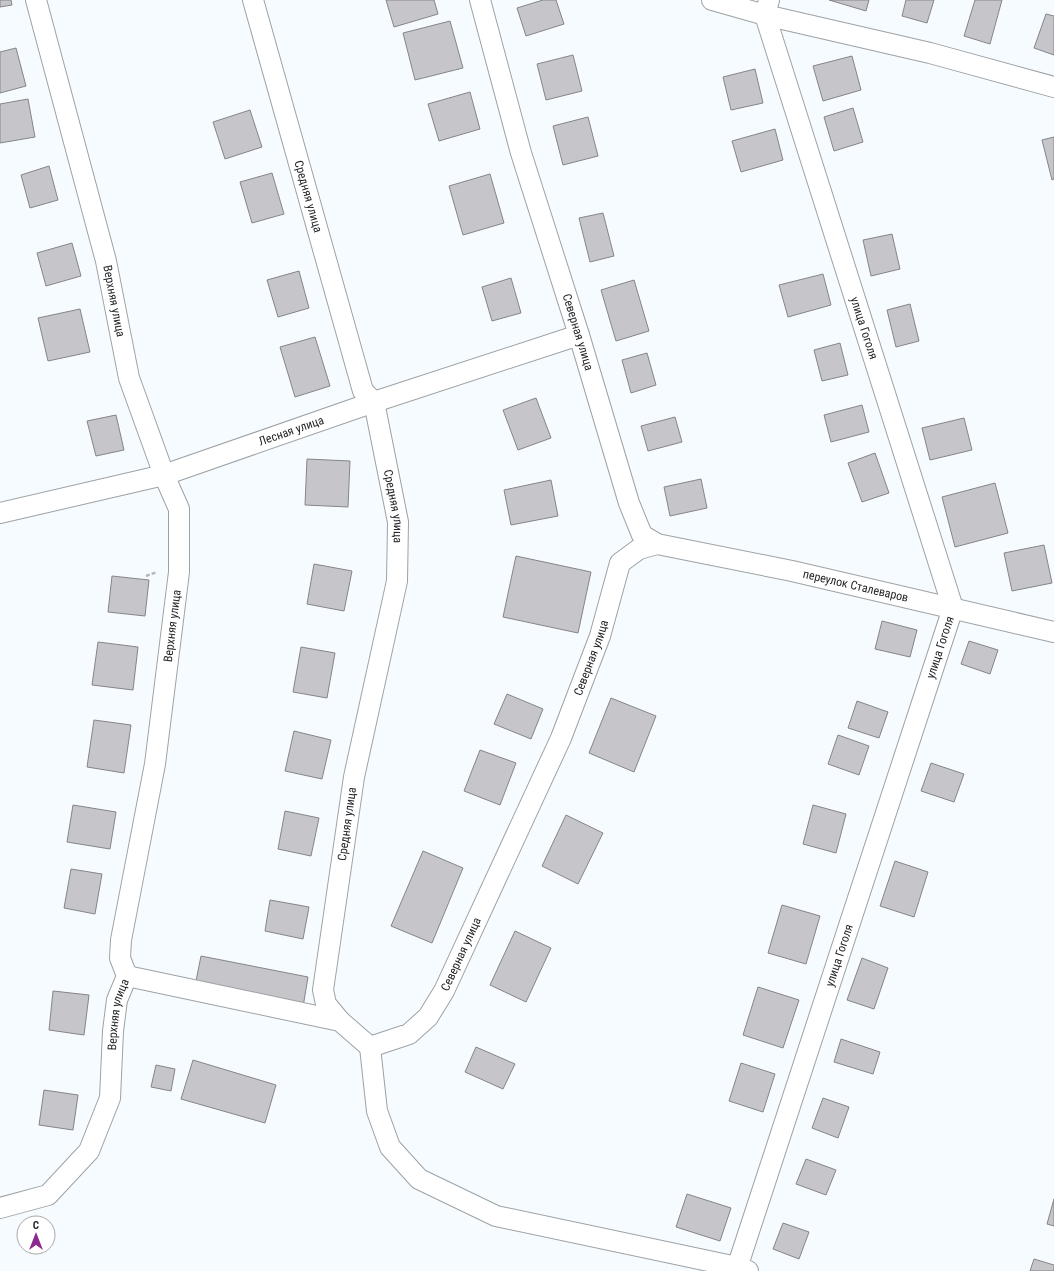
<svg xmlns="http://www.w3.org/2000/svg" width="1054" height="1271" font-family="'Roboto Condensed',sans-serif">
  <style>
    .building { fill: #c6c5ca; stroke: #858589 }
    .lines { fill: none; stroke-linecap: round; stroke-linejoin: round }
    .minor-casing { stroke: #9da2a5; stroke-width: 22 }
    .path { stroke: #b4b8bb; stroke-width: 2.5; stroke-dasharray: 4 2; stroke-linecap: butt }
    .minor { stroke: #fff; stroke-width: 20 }
    .labels { text-anchor: middle; dominant-baseline: central; stroke-width: 3; stroke-linejoin: round; paint-order: stroke }
    .street-label { font-size: 12px; fill: #252628; stroke: #fff }
  </style>
  <rect width="100%" height="100%" fill="#f6fbff"/>
  <g class="building">
    <polygon points="0,0 11,0 12,5 0,7"/>
    <polygon points="386,0 434,0 438,14 394,27"/>
    <polygon points="543,0 556,0 564,24 526,36 517,8"/>
    <polygon points="829,0 869,0 866,11"/>
    <polygon points="906,0 934,0 927,23 902,16"/>
    <polygon points="975,0 1002,0 990,44 964,36"/>
    <polygon points="1046,14 1054,16 1054,55 1034,48"/>
    <polygon points="450,21 463,68 415,80 403,33"/>
    <polygon points="16,48 26,86 0,93 0,52"/>
    <polygon points="573,55 582,91 546,100 537,64"/>
    <polygon points="852,56 861,90 823,101 813,66"/>
    <polygon points="755,69 763,103 731,110 723,77"/>
    <polygon points="470,92 480,129 439,141 428,104"/>
    <polygon points="28,99 35,137 0,143 0,104"/>
    <polygon points="853,108 863,142 834,151 824,117"/>
    <polygon points="250,110 262,147 225,159 213,122"/>
    <polygon points="588,117 598,156 563,165 553,126"/>
    <polygon points="775,129 783,160 741,172 732,141"/>
    <polygon points="1054,137 1054,179 1052,180 1042,140"/>
    <polygon points="49,166 58,200 30,208 21,175"/>
    <polygon points="272,173 284,214 252,223 240,182"/>
    <polygon points="490,174 504,223 463,235 449,186"/>
    <polygon points="603,213 614,256 590,262 579,218"/>
    <polygon points="892,234 900,269 871,276 863,240"/>
    <polygon points="72,243 81,276 46,286 37,253"/>
    <polygon points="299,271 309,308 278,317 267,280"/>
    <polygon points="823,274 831,305 788,317 779,285"/>
    <polygon points="511,278 521,313 492,321 482,287"/>
    <polygon points="634,280 649,331 616,341 601,290"/>
    <polygon points="910,304 919,341 896,347 887,310"/>
    <polygon points="80,309 90,352 48,361 38,318"/>
    <polygon points="315,337 330,386 295,397 280,347"/>
    <polygon points="840,343 848,375 822,381 814,350"/>
    <polygon points="647,353 656,385 631,393 622,360"/>
    <polygon points="536,398 551,438 518,450 503,410"/>
    <polygon points="862,405 869,432 831,442 824,415"/>
    <polygon points="116,415 124,450 96,456 87,421"/>
    <polygon points="675,417 682,442 648,451 641,426"/>
    <polygon points="964,418 972,450 930,460 922,428"/>
    <polygon points="875,453 889,493 862,502 848,463"/>
    <polygon points="307,459 350,461 348,507 305,505"/>
    <polygon points="701,479 707,508 670,516 664,487"/>
    <polygon points="551,480 558,516 511,525 504,490"/>
    <polygon points="995,483 1008,533 955,547 942,497"/>
    <polygon points="1044,545 1052,583 1012,591 1004,553"/>
    <polygon points="516,556 591,572 578,633 503,617"/>
    <polygon points="314,564 352,571 344,611 307,604"/>
    <polygon points="112,576 149,580 145,616 108,612"/>
    <polygon points="882,621 917,630 910,657 875,649"/>
    <polygon points="969,641 998,650 990,674 961,664"/>
    <polygon points="98,642 138,647 133,690 92,685"/>
    <polygon points="301,647 335,653 327,698 293,692"/>
    <polygon points="507,694 543,709 531,739 494,724"/>
    <polygon points="611,698 656,716 634,772 589,753"/>
    <polygon points="857,701 888,712 879,738 848,728"/>
    <polygon points="94,720 131,725 124,773 87,767"/>
    <polygon points="294,731 331,740 322,779 285,771"/>
    <polygon points="838,735 869,746 859,775 828,764"/>
    <polygon points="480,750 516,763 500,805 464,791"/>
    <polygon points="931,763 964,774 954,802 921,791"/>
    <polygon points="73,805 116,812 110,849 67,842"/>
    <polygon points="813,805 846,814 836,853 803,844"/>
    <polygon points="285,811 319,818 311,856 278,849"/>
    <polygon points="566,815 603,833 578,884 542,866"/>
    <polygon points="423,851 463,868 432,943 391,926"/>
    <polygon points="895,861 928,872 914,917 880,906"/>
    <polygon points="71,869 102,874 95,914 64,908"/>
    <polygon points="270,900 309,907 303,939 265,931"/>
    <polygon points="782,905 820,916 806,964 768,953"/>
    <polygon points="515,931 551,948 526,1002 490,985"/>
    <polygon points="201,956 308,977 303,1007 195,986"/>
    <polygon points="862,958 888,968 874,1009 847,1000"/>
    <polygon points="758,987 799,1000 783,1048 743,1035"/>
    <polygon points="53,991 89,995 84,1035 49,1030"/>
    <polygon points="841,1039 880,1052 873,1074 834,1062"/>
    <polygon points="476,1047 515,1064 503,1089 465,1072"/>
    <polygon points="193,1060 276,1085 265,1123 181,1099"/>
    <polygon points="741,1063 775,1074 763,1112 729,1101"/>
    <polygon points="156,1065 175,1069 171,1091 151,1087"/>
    <polygon points="44,1090 78,1095 73,1130 39,1125"/>
    <polygon points="823,1098 849,1107 838,1138 812,1128"/>
    <polygon points="806,1159 836,1170 826,1195 796,1184"/>
    <polygon points="687,1194 731,1208 720,1241 676,1227"/>
    <polygon points="1054,1199 1054,1226 1047,1224"/>
    <polygon points="783,1223 809,1232 799,1259 773,1249"/>
    <polygon points="1034,1259 1054,1265 1054,1271 1030,1271"/>
  </g>
  <g class="lines">
    <g class="minor-casing">
      <g id="minor">
        <path id="s1" d="M253 0 363 391 374 402 398 522 397 581 354 777 323 990 326 1004 340 1021"/>
        <polyline points="712,0 765,15 930,53 1054,87"/>
        <path id="s2" d="M0 513 164 475 374 402 579 335"/>
        <path id="s3" d="M657 544 792 571 1054 632"/>
        <path id="s4" d="M127 976 340 1021 370 1047 409 1034 428 1017 444 991 561 738 600 636 620 563 639 549 657 544 642 535 629 503 579 335 521 153 480 0"/>
        <polyline points="370,1047 377,1111 390,1147 419,1179 496,1216 737,1267 748,1271"/>
        <path id="s5" d="M0 1208 48 1195 89 1151 110 1098 113 1031 117 1000 127 976 120 958 121 940 155 764 179 572V509L164 475 129 378 106 261 36 0"/>
        <path id="s6" d="M736 1271 953 608 765 15 769 0"/>
      </g>
    </g>
    <polyline class="path" points="146,576 157,572"/>
    <use href="#minor" class="minor"/>
  </g>
  <g class="labels">
    <g class="street-label">
      <text stroke="none"><textPath href="#s1" startOffset="204">Средняя улица</textPath></text>
      <text transform="translate(114 301) rotate(79)">Верхняя улица</text>
      <text transform="translate(864 328) rotate(72)">улица Гоголя</text>
      <text transform="translate(578 332) rotate(73)">Северная улица</text>
      <text stroke="none"><textPath href="#s2" startOffset="303">Лесная улица</textPath></text>
      <text stroke="none"><textPath href="#s1" startOffset="528">Средняя улица</textPath></text>
      <text stroke="none"><textPath href="#s3" startOffset="203">переулок Сталеваров</textPath></text>
      <text stroke="none"><textPath href="#s5" startOffset="647">Верхняя улица</textPath></text>
      <text stroke="none"><textPath href="#s6" startOffset="656">улица Гоголя</textPath></text>
      <text stroke="none"><textPath href="#s4" startOffset="719">Северная улица</textPath></text>
      <text transform="translate(347 824) rotate(-82)">Средняя улица</text>
      <text stroke="none"><textPath href="#s4" startOffset="395">Северная улица</textPath></text>
      <text stroke="none"><textPath href="#s6" startOffset="332">улица Гоголя</textPath></text>
      <text stroke="none"><textPath href="#s5" startOffset="251">Верхняя улица</textPath></text>
    </g>
  </g>
  <g transform="translate(36 1235)"><circle r="19" fill="#ffffff" stroke="#a8a8a9"/>
  <path d="M0-3L7 15L0 10L-7 15Z" fill="#8e2990"/>
  <text y="-6" font-size="11" font-weight="bold" text-anchor="middle" fill="#252628">С</text>
  </g>
</svg>
